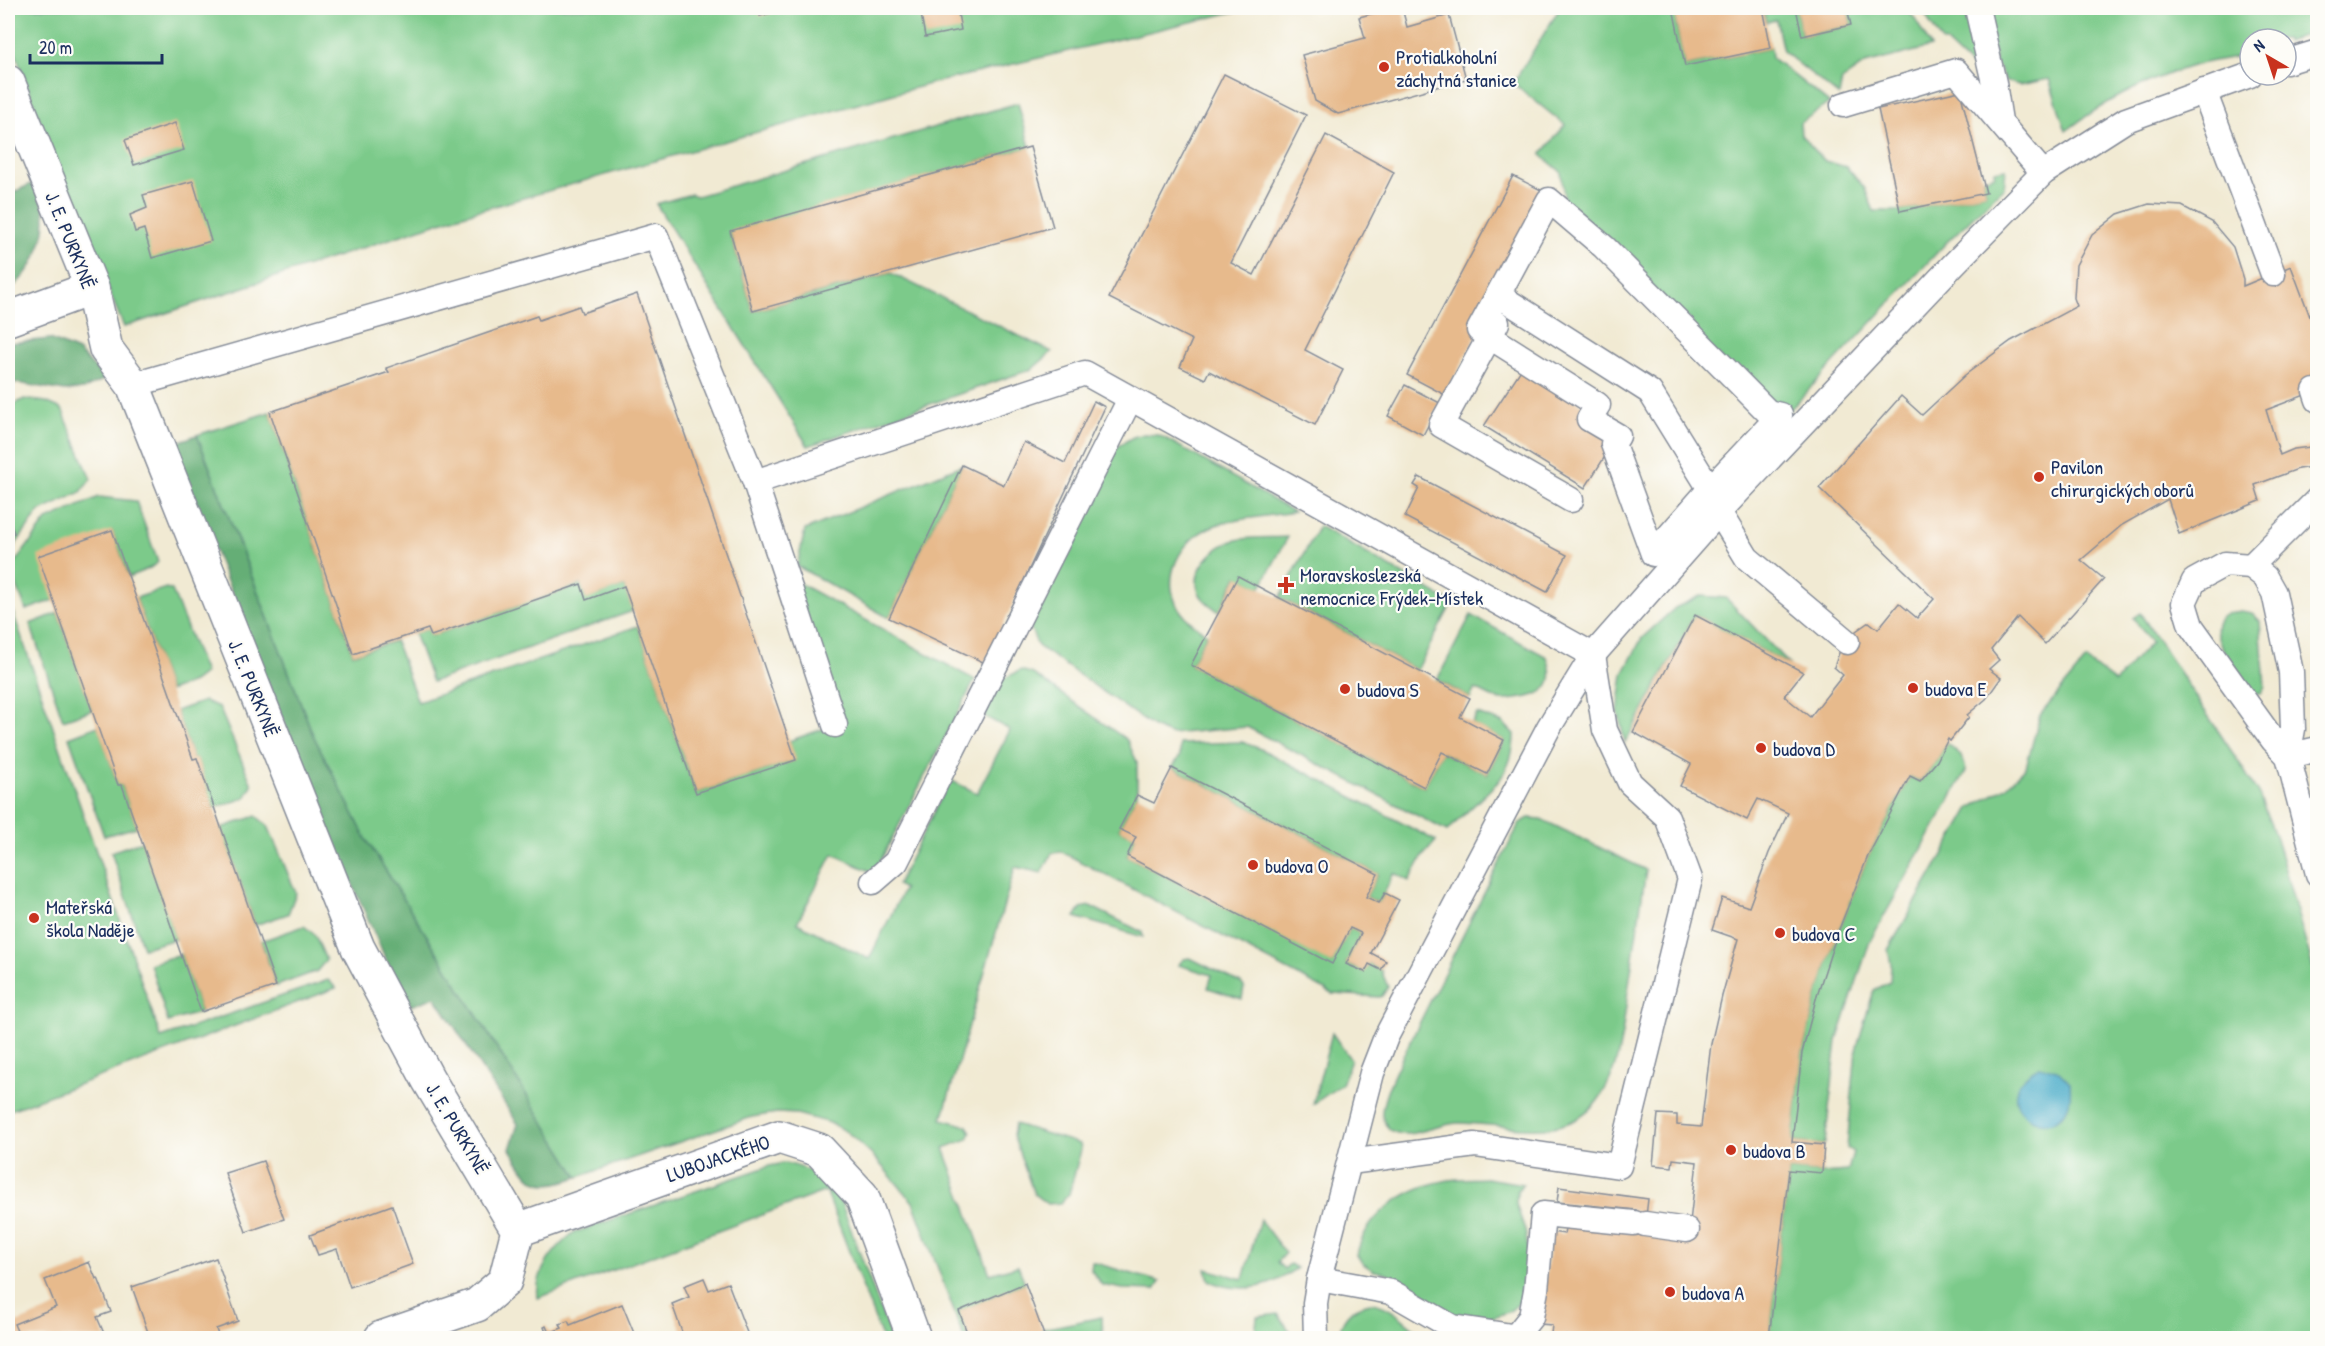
<svg xmlns="http://www.w3.org/2000/svg" width="2325" height="1346" font-family="'Patrick Hand',sans-serif">
  <style>
    .green { fill: #7cca8a; stroke: #4c7c74; stroke-width: 1.5 }
    .forest { fill: #65ae76; stroke: #406e6a; stroke-width: 1.5 }
    .water { fill: #49acc9; stroke: #326e94; stroke-width: 1.5 }
    .building { fill: #e7ba8c }
    .lines { fill: none; stroke-linecap: round; stroke-linejoin: round }
    .lane-casing { stroke: #868c98; stroke-width: 27 }
    .street-casing { stroke: #868c98; stroke-width: 36 }
    .lane { stroke: #fff; stroke-width: 24 }
    .street { stroke: #fff; stroke-width: 33 }
    .poi-dot { fill: #c8321e; stroke: #fdfcf7; stroke-width: 2 }
    .labels { text-anchor: middle; dominant-baseline: central; stroke-width: 4.5; stroke-linejoin: round; paint-order: stroke }
    .poi-label { font-size: 20px; fill: #1b2f5e; stroke: #fdfcf7; text-anchor: start }
    .street-label { font-size: 20px; fill: #1b2f5e; stroke: #fdfcf7 }
  </style>
  <rect width="100%" height="100%" fill="#fdfcf7"/>
  <filter id="ink" filterUnits="userSpaceOnUse"><feTurbulence type="fractalNoise" baseFrequency=".0167" numOctaves="2"/><feDisplacementMap in="SourceGraphic" scale="12" xChannelSelector="R" yChannelSelector="G"/><feConvolveMatrix kernelMatrix="1 2 1 2 8 2 1 2 1" color-interpolation-filters="sRGB"/></filter>
  <filter id="wash" filterUnits="userSpaceOnUse"><feTurbulence type="fractalNoise" baseFrequency=".008" numOctaves="4" result="noise"/><feDisplacementMap in="SourceGraphic" scale="24" xChannelSelector="R" yChannelSelector="G"/><feGaussianBlur stdDeviation="1.35" result="paint"/><feColorMatrix in="noise" values="0 0 0 0 0 0 0 0 0 0 0 0 0 0 0 0 0 1.4 0 .05"/><feComposite in="paint" operator="in"/></filter>
  <g filter="url(#wash)">
    <rect width="100%" height="100%" fill="#f1ead3"/>
    <g class="green">
      <polygon points="8,8 1250,8 929,84 459,216 124,327 50,149 8,32"/>
      <polygon points="1560,8 1673,8 1685,66 1771,48 1772,58 1829,103 1800,123 1801,135 1825,161 1846,167 1864,187 1874,211 1900,211 1986,193 1983,179 1995,175 1994,171 2006,169 2004,187 1947,242 1789,411 1780,415 1566,213 1561,172 1541,155 1565,125 1513,83"/>
      <polygon points="1763,8 1796,8 1802,36 1851,25 1847,8 1900,8 1914,17 1931,47 1865,64 1842,80 1839,96 1783,51 1776,20 1766,22"/>
      <polygon points="1918,8 1971,8 1983,78 1945,42 1942,42 1922,10"/>
      <path d="M1985 8H2317V32L2286 41V39H2250V54C2229 59 2206 61 2186 68 2142 82 2102 103 2066 131L2049 79 2019 85 2006 81 1996 63Z"/>
      <polygon points="1018,103 1030,147 730,232 753,311 891,273 1052,352 1032,369 808,446 656,204 691,194 697,196"/>
      <polygon points="24,399 46,402 62,409 91,479 81,492 39,512 8,555 8,535 14,533 8,515 8,408"/>
      <polygon points="270,412 353,654 395,641 418,702 638,626 696,793 795,760 789,741 834,725 786,576 975,680 874,873 833,854 797,923 869,959 904,889 897,885 950,780 977,793 1010,730 982,715 1001,680 1021,670 1033,674 1127,740 1137,762 1137,795 1119,829 1136,837 1127,856 1332,963 1350,928 1361,933 1346,964 1364,972 1369,964 1381,970 1388,987 1382,996 1379,997 1333,994 1062,852 1052,853 1042,873 1015,867 942,1119 967,1126 971,1132 968,1139 944,1148 990,1274 1018,1266 1025,1283 960,1311 969,1338 964,1338 913,1202 874,1157 847,1132 830,1123 797,1114 777,1113 752,1117 578,1177 366,839 313,735 197,435"/>
      <path d="M1144 434 1157 435 1165 438 1294 512C1269 516 1241 518 1216 525 1180 537 1157 581 1182 613 1189 622 1198 628 1207 634L1191 665 1424 787 1442 752 1487 774 1504 740 1472 724 1477 714 1503 723 1514 734C1514 752 1510 766 1499 781L1447 831 1247 727 1170 734 1155 728 1038 646 1028 622 1118 446 1133 437Z"/>
      <polygon points="962,465 889,618 797,566 805,530"/>
      <polygon points="99,497 136,501 158,562 150,568 129,577 112,531 54,600 26,610 13,576 14,564 47,520"/>
      <polygon points="1319,526 1452,603 1417,670 1280,598"/>
      <path d="M1288 537 1260 588 1237 576 1219 612C1213 607 1206 603 1201 596 1187 573 1214 545 1236 540 1252 537 1271 538 1288 537Z"/>
      <polygon points="581,584 586,599 624,586 633,611 432,682 414,633 428,629 431,636"/>
      <polygon points="166,588 172,590 205,673 193,682 169,691 136,598"/>
      <polygon points="1700,596 1726,598 1790,665 1695,615 1625,743 1618,712 1623,674 1642,638 1675,608"/>
      <polygon points="8,598 161,1038 328,980 336,988 8,1111"/>
      <path d="M2241 611 2252 613 2260 621 2265 687 2261 694C2256 694 2255 695 2252 692 2245 686 2241 676 2236 669 2221 648 2198 615 2241 611Z"/>
      <polygon points="58,613 92,710 63,720 30,624"/>
      <polygon points="2140,613 2242,767 2259,795 2276,838 2317,982 2317,1338 1769,1338 1789,1170 1822,1173 1848,1171 1853,1152 1847,1148 1856,1050 1874,990 1890,982 1891,964 1888,950 1970,808 2006,787 2026,767 2040,715 2086,660 2115,682 2151,642 2133,618"/>
      <path d="M1471 615 1547 657C1558 686 1543 696 1516 699 1512 699 1506 701 1502 700 1493 699 1483 692 1475 689L1470 698 1437 680Z"/>
      <polygon points="204,701 219,707 252,785 245,798 214,808 197,759 193,759 176,711"/>
      <polygon points="98,726 118,785 122,785 137,827 104,836 69,737"/>
      <polygon points="1242,742 1263,750 1436,841 1423,856 1409,881 1394,873 1379,903 1366,897 1378,874 1172,768 1180,756 1180,744"/>
      <path d="M1946 743C1958 752 1964 756 1966 771L1870 941 1837 1041 1825 1143 1824 1145 1792 1142 1802 1053 1817 995 1836 937 1868 856 1910 776 1920 781 1937 761Z"/>
      <polygon points="256,816 268,826 296,893 288,914 255,925 221,828"/>
      <path d="M1529 818 1541 819 1646 870C1640 910 1634 951 1628 991 1623 1025 1621 1066 1601 1096 1569 1146 1508 1123 1459 1123 1442 1123 1412 1138 1397 1133 1389 1131 1382 1122 1382 1113 1383 1092 1406 1050 1416 1030 1450 961 1484 892 1520 823Z"/>
      <polygon points="142,841 176,939 143,948 111,852"/>
      <polygon points="1090,906 1142,932 1143,937 1075,917 1081,908"/>
      <polygon points="304,926 315,935 326,960 317,971 276,986 261,941"/>
      <polygon points="181,954 201,1012 168,1022 150,964"/>
      <polygon points="1190,958 1241,983 1244,987 1242,999 1208,988 1212,975 1178,965 1184,959"/>
      <polygon points="1332,1033 1351,1060 1342,1084 1313,1104"/>
      <polygon points="1015,1124 1080,1144 1081,1150 1069,1194 1061,1203 1047,1204 1034,1194 1013,1135"/>
      <path d="M785 1163C811 1168 827 1179 841 1202L891 1338H882L826 1191 538 1298C534 1272 555 1248 573 1233L769 1166Z"/>
      <path d="M1486 1178 1523 1184 1517 1192 1516 1204 1525 1230 1531 1267 1523 1299 1510 1311 1476 1323 1454 1318 1423 1293 1387 1273 1374 1271 1362 1263 1357 1255C1364 1216 1406 1188 1444 1181 1457 1178 1472 1179 1486 1178Z"/>
      <path d="M1260 1220 1285 1253 1277 1262 1284 1269 1290 1264 1297 1268C1289 1273 1280 1280 1271 1283 1253 1290 1225 1290 1209 1280L1206 1269 1243 1279Z"/>
      <polygon points="1092,1262 1160,1282 1155,1290 1123,1289 1102,1285 1091,1270"/>
      <path d="M1370 1303C1393 1304 1408 1327 1427 1338H1339C1340 1319 1351 1307 1370 1303Z"/>
      <polygon points="1278,1314 1289,1330 1289,1338 1255,1338 1257,1317"/>
      <polygon points="1102,1317 1103,1338 1045,1338 1042,1329"/>
    </g>
    <g class="forest">
      <path d="M33 183C37 191 42 201 44 209 49 238 31 275 8 291V195Z"/>
      <polygon points="50,339 78,351 105,379 84,389 65,391 11,382 8,378 8,343"/>
      <path d="M197 435 313 735 366 839 578 1177C536 1191 532 1185 510 1149L518 1124 435 997 411 1006 387 962 312 793 172 444Z"/>
    </g>
    <path class="water" d="M2039 1067 2057 1070 2070 1083C2077 1162 1970 1105 2039 1067Z"/>
    <g id="blocks">
      <g class="building">
        <polygon points="757,8 791,8 760,16"/>
        <polygon points="957,8 961,30 925,37 921,14"/>
        <polygon points="1394,8 1402,8 1407,27 1449,15 1466,79 1338,114 1315,101 1302,55 1365,38 1359,17"/>
        <polygon points="1673,8 1763,8 1771,48 1685,66"/>
        <polygon points="1796,8 1847,8 1851,25 1802,36"/>
        <polygon points="1224,74 1306,115 1231,263 1254,275 1326,135 1394,172 1305,350 1343,370 1315,425 1209,371 1205,379 1180,367 1192,340 1109,298"/>
        <polygon points="1960,91 1986,193 1900,211 1878,109"/>
        <polygon points="175,123 184,150 134,165 125,140"/>
        <polygon points="1030,147 1053,227 753,311 730,231"/>
        <polygon points="1513,176 1551,195 1445,395 1407,375"/>
        <polygon points="193,181 211,241 152,258 144,229 135,232 130,215 147,208 143,195"/>
        <polygon points="2149,204 2182,206 2212,222 2233,247 2243,279 2243,286 2291,266 2318,338 2318,390 2266,410 2280,455 2294,449 2318,446 2318,466 2298,469 2255,485 2260,501 2179,534 2168,499 2122,525 2081,560 2104,579 2045,644 2018,617 1991,650 1999,660 1989,669 2001,678 1986,699 1967,715 1969,717 1950,741 1948,739 1937,761 1920,781 1910,776 1868,856 1836,937 1817,995 1802,1053 1792,1142 1824,1145 1822,1173 1789,1170 1769,1338 1590,1338 1551,1334 1552,1325 1540,1324 1551,1232 1564,1234 1566,1223 1633,1232 1636,1210 1557,1202 1559,1187 1648,1199 1644,1234 1688,1239 1697,1162 1673,1159 1672,1167 1653,1165 1658,1114 1677,1115 1677,1125 1701,1127 1711,1044 1722,996 1738,939 1712,930 1722,898 1749,907 1769,853 1788,813 1758,799 1747,820 1680,786 1691,764 1633,732 1695,615 1803,672 1784,696 1810,717 1843,675 1834,667 1839,653 1856,631 1869,622 1878,629 1899,603 1917,618 1934,599 1819,488 1901,396 1922,415 1965,375 2011,341 2077,306 2074,298 2076,265 2092,235 2118,214"/>
        <polygon points="637,294 796,760 696,793 624,586 586,600 581,584 431,636 428,629 353,654 270,412 389,372 386,368 537,316 539,320 579,306 582,313"/>
        <polygon points="1528,359 1618,436 1585,488 1484,426"/>
        <polygon points="1405,385 1440,403 1423,435 1388,416"/>
        <polygon points="1094,401 1105,407 985,663 889,618 962,465 1004,485 1024,442 1065,463"/>
        <polygon points="1419,477 1567,555 1547,592 1405,517 1419,488 1414,485"/>
        <polygon points="8,516 14,533 8,535"/>
        <polygon points="112,530 193,759 197,758 276,986 201,1012 122,785 118,785 38,556"/>
        <polygon points="1238,576 1470,698 1460,717 1504,740 1487,774 1442,752 1424,787 1191,665"/>
        <polygon points="1172,768 1378,874 1366,897 1379,903 1385,893 1399,900 1371,953 1386,961 1381,970 1369,964 1365,972 1346,964 1361,933 1350,928 1332,964 1127,856 1136,837 1119,829 1137,795 1154,803"/>
        <polygon points="263,1161 284,1219 246,1232 225,1173"/>
        <polygon points="392,1205 413,1264 350,1287 337,1249 318,1255 310,1235"/>
        <polygon points="216,1258 238,1321 216,1329 218,1335 209,1338 150,1338 132,1287"/>
        <polygon points="89,1262 96,1279 98,1278 111,1312 97,1317 106,1338 20,1338 14,1324 56,1307 45,1280"/>
        <polygon points="704,1278 709,1290 728,1283 749,1338 684,1338 672,1304 689,1297 684,1286"/>
        <polygon points="1025,1283 1045,1338 969,1338 959,1311"/>
        <polygon points="622,1304 636,1338 548,1338 544,1327 546,1326 549,1333 562,1328 560,1324 568,1321 570,1325"/>
      </g>
    </g>
  </g>
  <g filter="url(#ink)">
    <use href="#blocks" fill-opacity="0" stroke="#868c98" stroke-width="1.5"/>
    <g class="lines">
      <g class="lane-casing">
        <g id="lane">
          <polyline points="1977,8 1994,83 2000,121"/>
          <polyline points="2286,62 2318,52"/>
          <polyline points="2204,91 2273,274"/>
          <polyline points="1843,105 1956,71 2043,173"/>
          <polygon points="1549,200 1604,247 1768,412 1780,415 1710,489 1653,554 1613,444 1618,436 1589,419 1598,405 1479,330"/>
          <polyline points="1509,302 1650,392 1710,489 1719,512 1747,558 1847,642"/>
          <polyline points="1497,323 1441,425 1571,500"/>
          <polyline points="133,385 656,236 755,482 835,725"/>
          <polyline points="2315,391 2318,400"/>
          <polyline points="755,482 1085,373 1593,655 1605,730 1630,783 1667,817 1690,879 1619,1166 1475,1145 1350,1162"/>
          <polyline points="2251,566 2318,499"/>
          <polyline points="2288,756 2273,740 2191,626 2184,603 2194,581 2225,564 2251,566 2265,577 2274,593 2291,672 2293,729 2288,756 2318,874"/>
          <polyline points="2288,756 2318,749"/>
          <polyline points="873,882 896,862 1130,399"/>
          <polyline points="1645,1224 1687,1230"/>
          <polyline points="1319,1279 1391,1292 1452,1327 1525,1338"/>
          <polyline points="1515,1337 1531,1317 1536,1290 1543,1214 1634,1223"/>
          <polyline points="1316,1338 1315,1303 1319,1279 1372,1073 1386,1037 1549,727 1593,655 1719,512 1952,266 2043,173 2126,120 2250,75"/>
        </g>
      </g>
      <g class="street-casing">
        <g id="street">
          <polyline points="8,82 92,288 106,349 133,385 358,948 428,1079 518,1230 505,1281 477,1305 381,1338"/>
          <polyline points="8,319 92,288"/>
          <polyline points="518,1230 779,1137 819,1150 862,1196 914,1338"/>
        </g>
      </g>
      <use href="#lane" class="lane"/>
      <use href="#street" class="street"/>
    </g>
  </g>
  <g class="poi-dot">
    <circle cx="1384" cy="67" r="6"/>
    <circle cx="2039" cy="477" r="6"/>
    <path d="M1283 576h6v6h6v6h-6v6h-6v-6h-6v-6h6z"/>
    <circle cx="1913" cy="688" r="6"/>
    <circle cx="1345" cy="689" r="6"/>
    <circle cx="1761" cy="748" r="6"/>
    <circle cx="1253" cy="865" r="6"/>
    <circle cx="34" cy="918" r="6"/>
    <circle cx="1780" cy="933" r="6"/>
    <circle cx="1731" cy="1150" r="6"/>
    <circle cx="1670" cy="1292" r="6"/>
  </g>
  <g class="labels">
    <g class="poi-label">
      <text x="1396" y="56">Protialkoholní<tspan x="1396" dy="23">záchytná stanice</tspan></text>
      <text x="2051" y="466">Pavilon<tspan x="2051" dy="23">chirurgických oborů</tspan></text>
      <text x="1300" y="574">Moravskoslezská<tspan x="1300" dy="23">nemocnice Frýdek-Místek</tspan></text>
      <text x="1925" y="688">budova E</text>
      <text x="1357" y="689">budova S</text>
      <text x="1773" y="748">budova D</text>
      <text x="1265" y="865">budova O</text>
      <text x="46" y="906">Mateřská<tspan x="46" dy="23">škola Naděje</tspan></text>
      <text x="1792" y="933">budova C</text>
      <text x="1743" y="1150">budova B</text>
      <text x="1682" y="1292">budova A</text>
    </g>
    <g class="street-label">
      <text transform="translate(71 240) rotate(68)">J. E. PURKYNĚ</text>
      <text transform="translate(254 688) rotate(68)">J. E. PURKYNĚ</text>
      <text transform="translate(458 1128) rotate(59)">J. E. PURKYNĚ</text>
      <text transform="translate(718 1158) rotate(-19)">LUBOJACKÉHO</text>
    </g>
  </g>
  <rect width="2325" height="1346" fill="none" stroke="#fdfcf7" stroke-width="30"/>
  <g transform="translate(2268 57) rotate(321)"><circle r="28" fill="#fdfcf7" stroke="#a3aaba" stroke-width="1.5"/>
  <path d="M0-4.5L10 22L0 15L-10 22Z" fill="#c8321e"/>
  <text y="-9" font-size="16" font-weight="bold" text-anchor="middle" fill="#1b2f5e">N</text>
  </g>
  <path d="M30 54v9h132v-9" fill="none" stroke="#1b2f5e" stroke-width="3"/>
  <text x="39" y="54" font-size="18" fill="#1b2f5e" stroke="#fdfcf7" stroke-width="4.5" paint-order="stroke">20 m</text>
</svg>
